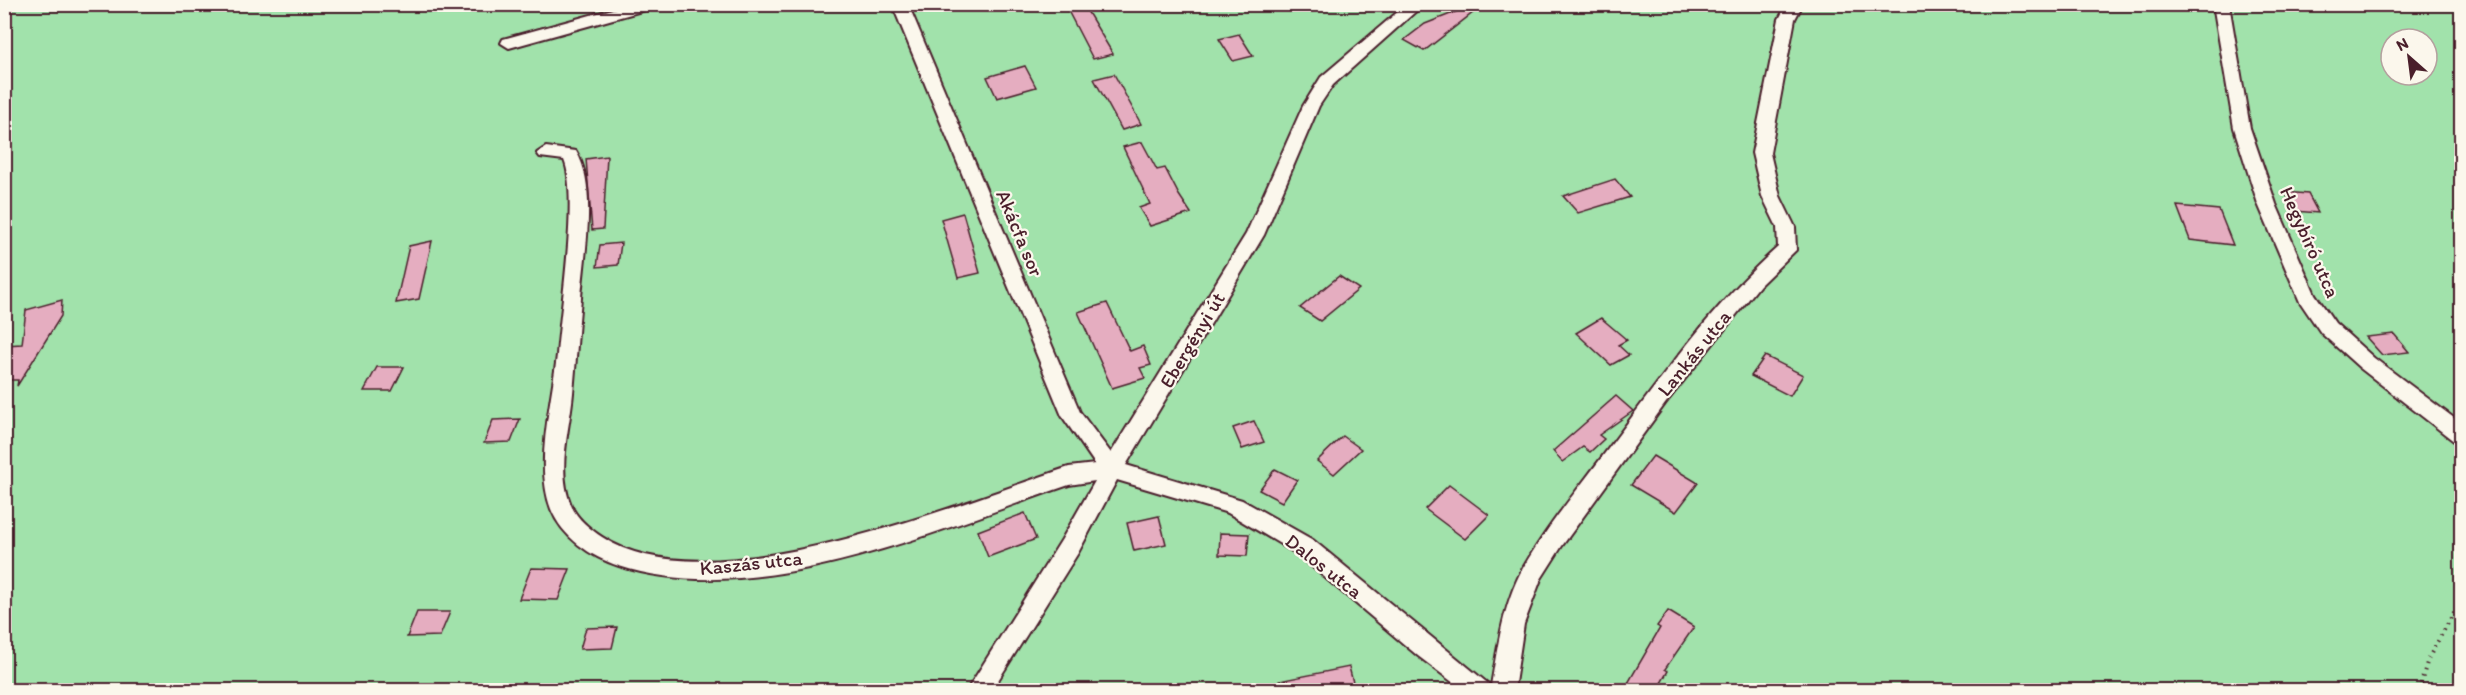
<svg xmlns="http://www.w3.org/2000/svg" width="2466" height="695" font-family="Itim,sans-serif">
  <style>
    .green { fill: #a1e2ab; stroke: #76806b; stroke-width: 1.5; fill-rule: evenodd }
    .building { fill: #e5adc0; stroke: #4a1f2b; stroke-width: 1.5 }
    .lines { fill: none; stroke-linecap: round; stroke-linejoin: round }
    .minor-casing { stroke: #4a1f2b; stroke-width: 4 }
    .path { stroke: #4a1f2b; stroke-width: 4; stroke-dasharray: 1.5 5; stroke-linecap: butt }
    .minor { fill: #fbf7ec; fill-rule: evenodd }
    .labels { text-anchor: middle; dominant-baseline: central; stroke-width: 4.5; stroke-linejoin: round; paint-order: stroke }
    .street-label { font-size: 20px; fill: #4a1f2b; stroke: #fbf7ec }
  </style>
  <rect width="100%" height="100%" fill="#f7e8e3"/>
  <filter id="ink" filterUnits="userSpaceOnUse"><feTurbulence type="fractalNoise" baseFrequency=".0167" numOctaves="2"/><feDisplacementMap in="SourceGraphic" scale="12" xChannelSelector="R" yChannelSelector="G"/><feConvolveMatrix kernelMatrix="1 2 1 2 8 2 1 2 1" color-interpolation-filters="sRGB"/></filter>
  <g filter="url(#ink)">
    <path class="green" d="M4 5H2461V690H5ZM2391 39H2427V75H2391Z"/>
    <g class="building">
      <polygon points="1070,4 1083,4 1113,54 1093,59 1066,7"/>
      <polygon points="1476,4 1479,8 1424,51 1404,40 1425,24"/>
      <polygon points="1239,34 1253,56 1233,61 1219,39"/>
      <polygon points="1025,66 1036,87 997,98 987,77"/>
      <polygon points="1114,74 1141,124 1122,130 1094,79"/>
      <polygon points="1142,142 1157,170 1165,168 1179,195 1191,213 1150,226 1139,208 1150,204 1123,147"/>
      <polygon points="607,156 603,229 592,230 586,159"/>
      <polygon points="1615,179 1630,197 1578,213 1563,196"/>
      <polygon points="2285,192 2308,194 2318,213 2295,211"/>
      <polygon points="2177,206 2219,210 2233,245 2190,240"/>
      <polygon points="963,213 980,273 958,278 941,219"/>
      <polygon points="432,241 419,299 396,303 409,246"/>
      <polygon points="621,243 618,265 597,267 600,245"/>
      <polygon points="1339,276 1359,289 1320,321 1300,308"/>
      <polygon points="62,300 61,316 17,386 18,380 4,380 4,345 22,344 26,310"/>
      <polygon points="1107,303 1130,351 1143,346 1151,365 1140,368 1145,378 1112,388 1078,312"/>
      <polygon points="1601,318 1627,340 1618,345 1629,355 1611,365 1576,333"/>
      <polygon points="2394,334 2409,352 2382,355 2366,337"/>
      <polygon points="1765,356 1803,375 1790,396 1751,376"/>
      <polygon points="377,367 404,367 392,391 364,391"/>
      <polygon points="1616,396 1633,411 1599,435 1604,439 1590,452 1583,447 1562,462 1553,451"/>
      <polygon points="520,419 511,442 484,443 493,420"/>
      <polygon points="1254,421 1264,442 1242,449 1233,428"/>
      <polygon points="1343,436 1361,449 1334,474 1317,461"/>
      <polygon points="1653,456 1698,483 1676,512 1631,485"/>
      <polygon points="1275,469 1297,480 1282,502 1259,490"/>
      <polygon points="1449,485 1489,515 1465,539 1425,509"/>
      <polygon points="1025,513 1036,539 988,557 978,531"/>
      <polygon points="1159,516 1166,544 1134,551 1127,523"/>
      <polygon points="1220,533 1249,534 1247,556 1219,555"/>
      <polygon points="531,568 570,569 558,600 519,599"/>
      <polygon points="1668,611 1694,627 1665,669 1668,671 1657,690 1624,690 1660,628 1657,626"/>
      <polygon points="417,612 450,612 440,636 407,637"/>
      <polygon points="617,627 612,648 580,649 586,628"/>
      <polygon points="1349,667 1355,690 1280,690 1279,681"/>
    </g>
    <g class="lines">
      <g class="minor-casing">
        <g id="minor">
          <polygon points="631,4 658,4 656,7 509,48 501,43 503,39"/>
          <path d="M892 4H908L1080 412 1111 453 1246 234 1303 106 1321 77 1407 4H1424L1333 85 1319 106 1264 235 1126 465 1242 500 1313 540 1491 686C1498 646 1503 604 1523 568 1547 526 1579 488 1608 449 1660 380 1712 305 1778 247L1777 227 1762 196 1752 153 1779 19 1787 4H1803L1795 19 1770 153 1780 196 1795 227 1796 250 1760 285 1665 404 1562 546 1541 579 1524 624 1514 690H1463L1418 656 1297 554 1228 513 1117 480 1078 553 992 690H967L1062 539 1095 481 1069 485C936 530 758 611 619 566 591 557 562 537 551 509 534 464 552 402 557 355 560 313 579 195 564 160L540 157 537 153 546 147 576 151C598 187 584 256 581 298 578 329 576 361 573 393 570 428 556 470 571 505 577 519 590 529 602 537 708 607 957 504 1069 467L1095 464 1062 416Z"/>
          <polygon points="2213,4 2229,4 2250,128 2276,204 2315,294 2335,323 2374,358 2462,424 2462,444 2455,442 2360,368 2321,333 2300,302 2258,204 2234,128"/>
        </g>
      </g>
      <polyline class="path" points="2419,690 2428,659 2462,598"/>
      <use href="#minor" class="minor"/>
    </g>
  </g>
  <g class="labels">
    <g class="street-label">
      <text transform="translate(1020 233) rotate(67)">Akácfa sor</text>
      <text transform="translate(2310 242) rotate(66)">Hegybíró utca</text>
      <text transform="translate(1192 340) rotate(-59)">Ebergényi út</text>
      <text transform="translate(1694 353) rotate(-51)">Lankás utca</text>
      <text transform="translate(751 563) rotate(-6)">Kaszás utca</text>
      <text transform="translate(1324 566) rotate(38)">Dalos utca</text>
    </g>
  </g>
  <rect width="2466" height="695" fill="none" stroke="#fbf7ec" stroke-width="24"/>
  <rect x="12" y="12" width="2442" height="671" fill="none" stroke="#4a1f2b" stroke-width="2" filter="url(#ink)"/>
  <g transform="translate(2409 57) rotate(332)"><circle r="28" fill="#fbf7ec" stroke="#b4a19f" stroke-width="1.5"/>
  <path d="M0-4.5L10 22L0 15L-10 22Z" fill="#4a1f2b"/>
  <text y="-9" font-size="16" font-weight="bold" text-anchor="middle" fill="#4a1f2b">N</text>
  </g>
</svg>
